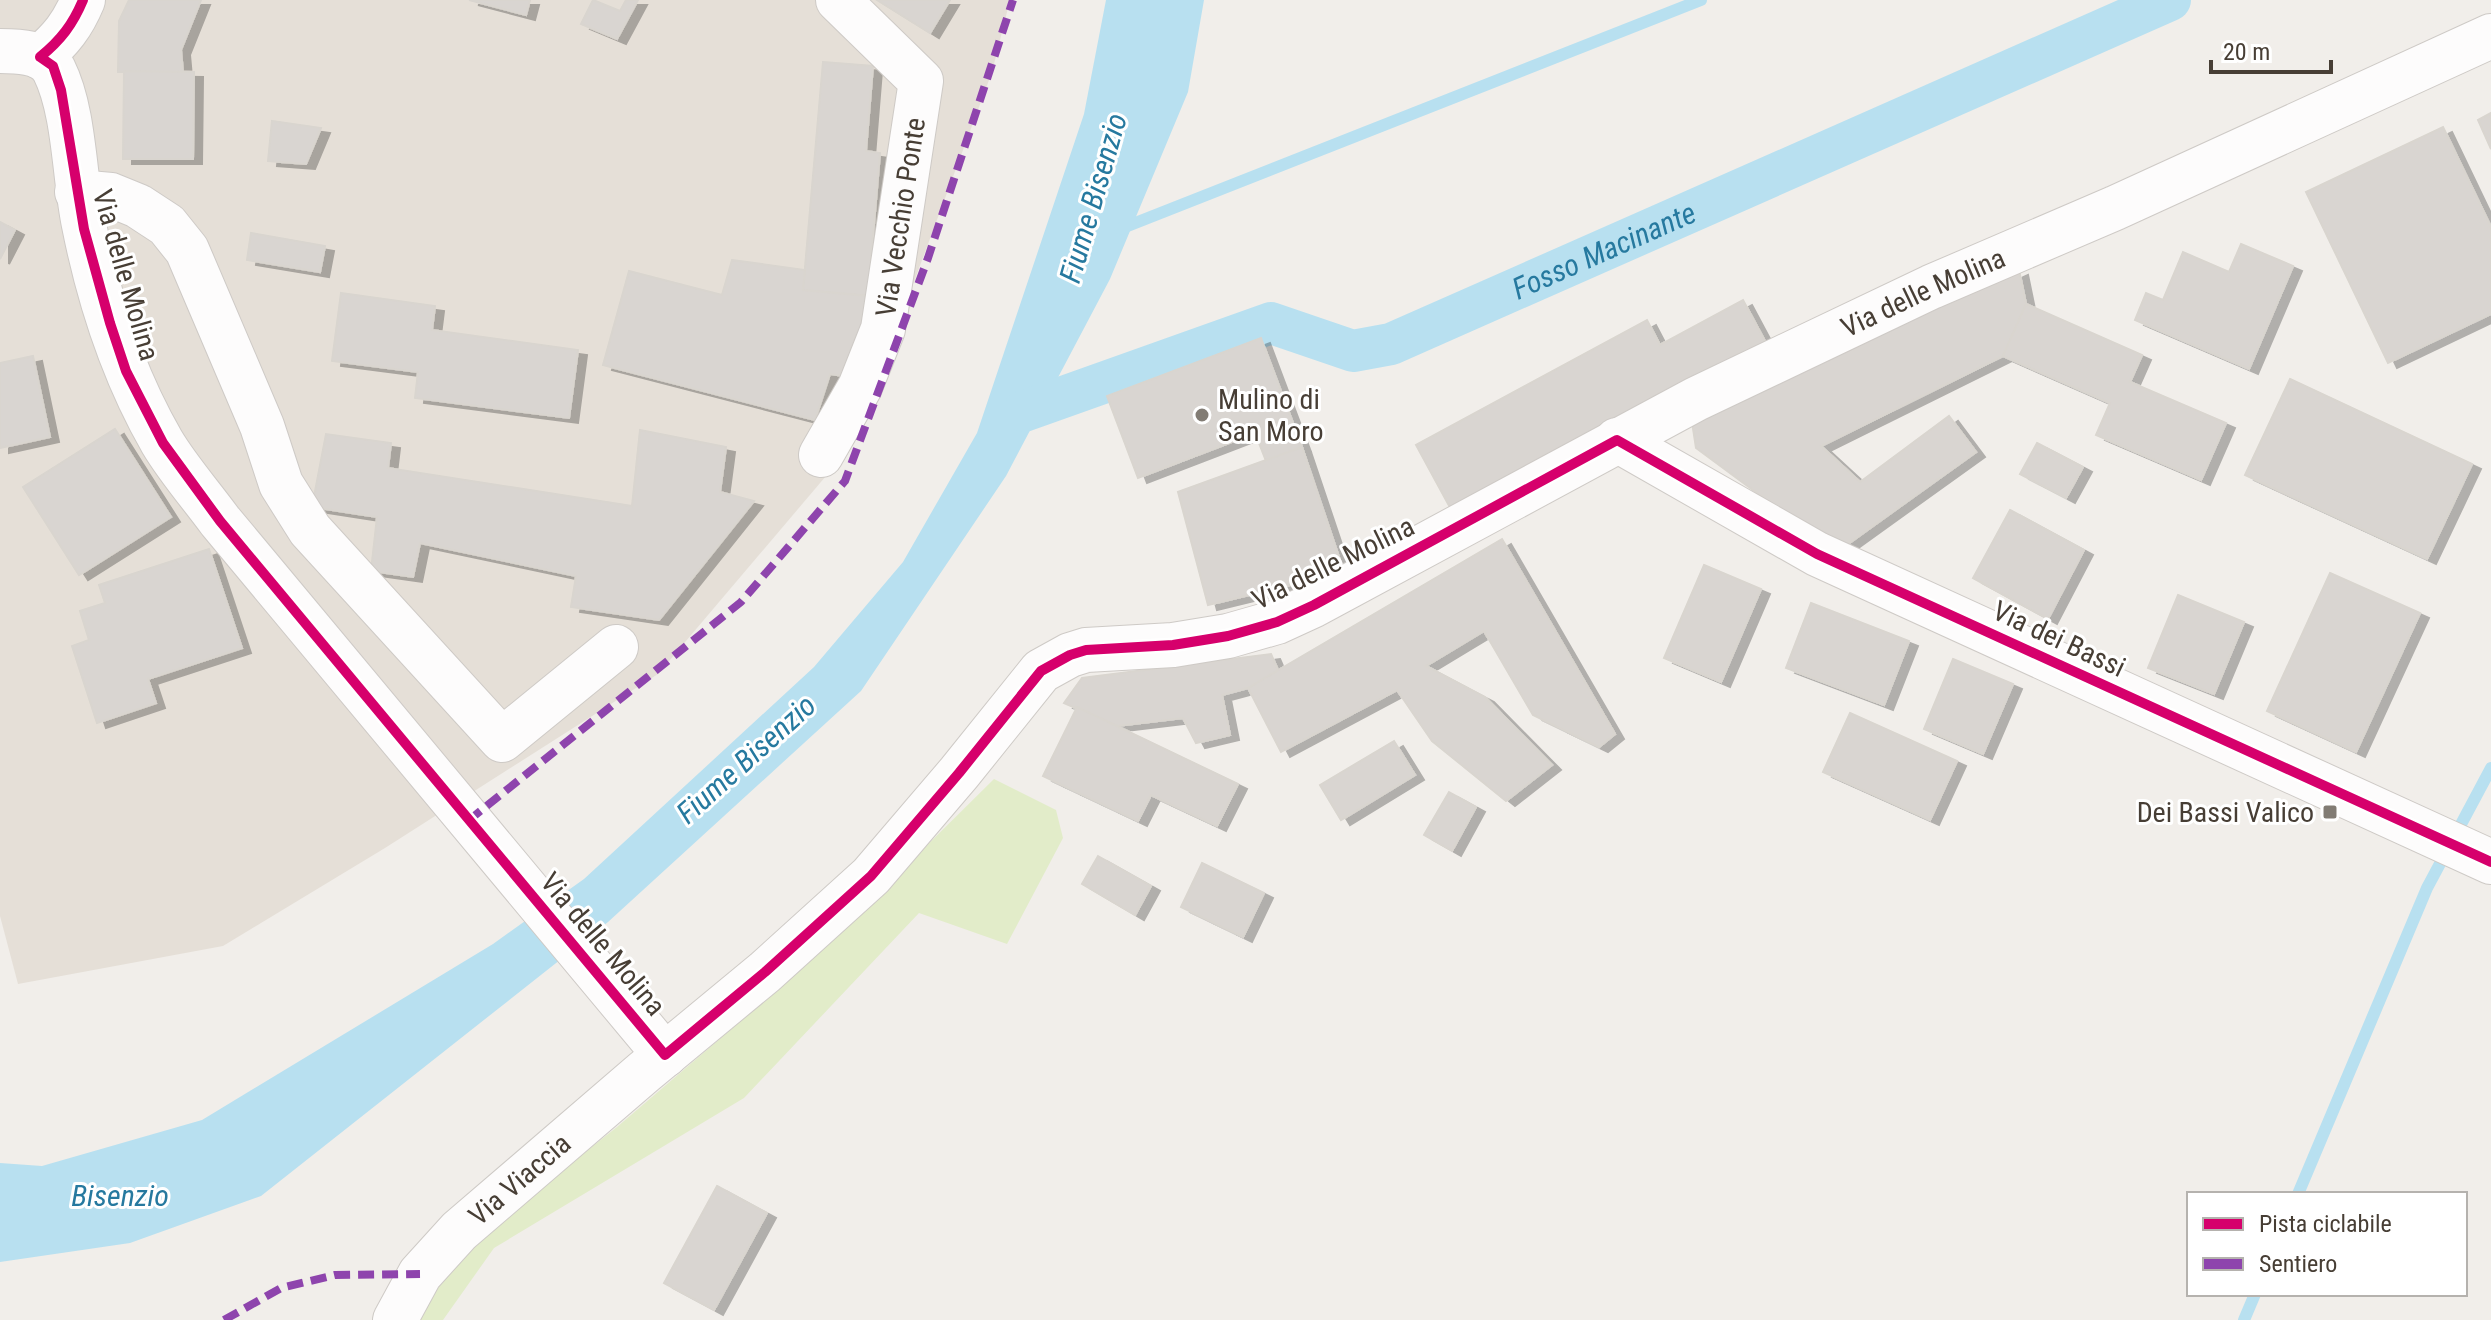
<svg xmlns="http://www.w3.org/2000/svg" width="2491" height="1320" font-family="'Roboto Condensed',sans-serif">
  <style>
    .residential { fill: #e5dfd7 }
    .green { fill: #e2ecc9 }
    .water { fill: #b8e0f0 }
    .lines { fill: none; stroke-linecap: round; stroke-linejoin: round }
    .stream { stroke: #b8e0f0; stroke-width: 12 }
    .canal { stroke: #b8e0f0; stroke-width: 42 }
    .building { fill: #d9d5d1; stroke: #d9d5cf; stroke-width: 2; filter: url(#shadow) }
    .minor-casing { stroke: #cecac6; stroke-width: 46 }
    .minor { stroke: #fdfcfc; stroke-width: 44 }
    .quiet { stroke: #8e44ad; stroke-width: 8; stroke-dasharray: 16 8; stroke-linecap: butt }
    .cycleway-casing { stroke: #fff; stroke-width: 15 }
    .cycleway { stroke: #d6006c; stroke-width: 10 }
    .poi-dot { fill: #827c74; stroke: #fff; stroke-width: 3 }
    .labels { text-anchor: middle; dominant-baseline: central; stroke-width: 6; stroke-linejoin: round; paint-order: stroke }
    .street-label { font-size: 28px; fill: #473e35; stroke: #fff }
    .poi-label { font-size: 28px; fill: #473e35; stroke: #fff; text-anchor: start }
    .water-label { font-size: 30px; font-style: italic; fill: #26799f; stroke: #fff }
  </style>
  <defs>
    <filter id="shadow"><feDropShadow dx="9" dy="5" stdDeviation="0" flood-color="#0004"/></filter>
  </defs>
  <rect width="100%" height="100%" fill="#f1eeea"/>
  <polygon class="residential" points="0,0 1010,0 992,72 854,443 658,674 385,848 223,946 18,984 0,916"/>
  <polygon class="green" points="994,779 1056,810 1063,838 1007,944 919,913 744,1098 494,1248 443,1320 411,1320 438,1280 499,1220 617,1127 806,965"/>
  <polygon class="water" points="1106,0 1204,0 1188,92 1110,279 1006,476 861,691 608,922 261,1196 130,1243 0,1262 0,1163 42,1166 202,1120 493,944 584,879 814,667 903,562 977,433 1084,114"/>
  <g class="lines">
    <g class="stream">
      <polyline points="1120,229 1701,0"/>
      <polyline points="2298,1194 2427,888 2491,768"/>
      <polyline points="2244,1320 2255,1294"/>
    </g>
    <path class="canal" id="s1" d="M1024 411 1271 323 1353 351 1391 344 2170 0"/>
  </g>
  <g class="building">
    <polygon points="129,0 201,0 181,50 183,72 118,72 119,21"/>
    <polygon points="469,0 530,0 526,15"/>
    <polygon points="593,0 620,11 626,0 638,0 617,39 581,24"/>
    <polygon points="877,0 950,0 930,33"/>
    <polygon points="823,62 873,66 866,151 880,153 868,296 803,290"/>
    <polygon points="124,71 194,72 193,159 123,159"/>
    <polygon points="2491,113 2491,149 2478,120"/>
    <polygon points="272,121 321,128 306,164 268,161"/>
    <polygon points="2443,127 2491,227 2491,314 2388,363 2306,192"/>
    <polygon points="0,222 15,230 0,259"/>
    <polygon points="251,233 325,246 320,272 247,260"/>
    <polygon points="2241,244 2293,266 2249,369 2135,320 2146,293 2163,300 2183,252 2229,272"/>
    <polygon points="732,260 805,270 803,290 868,296 850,377 830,374 815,420 603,365 629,271 722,295"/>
    <polygon points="2019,270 2026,304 2003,356 1821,446 1860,482 1949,416 1976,452 1845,546 1807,530 1696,448 1692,422"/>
    <polygon points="341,293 435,306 432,330 578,350 569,418 415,398 418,372 332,361"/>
    <polygon points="1743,300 1766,343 1453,513 1416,445 1647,320 1660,345"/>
    <polygon points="2026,304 2142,355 2130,382 2226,423 2201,480 2096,435 2110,403 2003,356"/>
    <polygon points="1261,338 1302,447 1266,461 1255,433 1138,478 1107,396"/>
    <polygon points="33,356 50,437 0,448 0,363"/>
    <polygon points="2290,379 2472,464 2427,559 2245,475"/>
    <polygon points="115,429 171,517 79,575 23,487"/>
    <polygon points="640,430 726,447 720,492 754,501 659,620 571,607 576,576 420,543 413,577 371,571 377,517 312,507 326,434 391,443 388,468 632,506"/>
    <polygon points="2037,443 2083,467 2066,498 2020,474"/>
    <polygon points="1302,447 1344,572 1208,605 1178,492"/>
    <polygon points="2010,510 2084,550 2048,619 1973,578"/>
    <polygon points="1502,539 1615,734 1599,747 1533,715 1484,631 1426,666 1485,697 1552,765 1506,801 1432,741 1397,690 1281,752 1248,688"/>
    <polygon points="209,549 242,648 148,679 156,703 97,723 72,646 89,640 80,611 105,603 99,585"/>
    <polygon points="1704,565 1761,589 1721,682 1664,658"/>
    <polygon points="2330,573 2420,613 2356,752 2267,711"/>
    <polygon points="2178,595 2244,622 2214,694 2148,668"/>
    <polygon points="1811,603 1909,641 1884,705 1786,668"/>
    <polygon points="1271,654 1278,670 1248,688 1222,695 1230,735 1196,743 1183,718 1117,726 1064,703 1082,678"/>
    <polygon points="1953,659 2013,684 1983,754 1924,729"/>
    <polygon points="1077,707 1238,784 1217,826 1151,795 1138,821 1043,776"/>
    <polygon points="1850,713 1957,761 1930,820 1823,772"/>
    <polygon points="1394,741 1415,775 1341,820 1320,785"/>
    <polygon points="1449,792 1476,807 1452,851 1424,835"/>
    <polygon points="1098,856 1151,886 1135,915 1082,884"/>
    <polygon points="1202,863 1264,893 1243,937 1181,907"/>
    <polygon points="717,1186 767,1213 714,1310 664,1283"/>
  </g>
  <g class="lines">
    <g class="minor-casing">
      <g id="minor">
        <path d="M0 51C18 51 44 51 54 70 75 112 74 178 84 225 99 300 124 376 162 442 178 469 201 495 220 521L665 1055"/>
        <path d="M40 57C61 40 73 24 83 0"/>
        <polyline points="77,192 111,195 138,206 167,225 187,250 262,426 281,484 310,530 502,740 616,647"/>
        <polyline points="1617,440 1817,554 2491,862"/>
        <path id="s2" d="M821 455 860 387 883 329 921 81 838 0"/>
        <path id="s3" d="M395 1320 420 1274 459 1231 644 1072 765 972 871 876 959 773 1041 671 1070 655 1086 650 1173 645 1228 636 1277 622 1314 605 1696 399 1931 287 2115 208 2491 36"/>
      </g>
    </g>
    <use href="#minor" class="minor"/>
    <g class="quiet">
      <polyline points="468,821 741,602 845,481 928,258 1013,0"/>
      <polyline points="224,1320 281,1288 335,1275 420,1274"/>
    </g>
    <g class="cycleway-casing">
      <path id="cycleway" d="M83 0C73 24 61 40 40 57L53 66 61 90 84 229 110 323 126 371 163 443 220 521 665 1055 765 972 871 876 959 773 1041 671 1070 655 1086 650 1173 645 1228 636 1277 622 1314 605 1617 440 1817 554 2491 862"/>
    </g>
    <use href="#cycleway" class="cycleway"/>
  </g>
  <g class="poi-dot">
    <circle cx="1202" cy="415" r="8"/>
    <rect x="2322" y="804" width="16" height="16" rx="4"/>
  </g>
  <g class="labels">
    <g class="street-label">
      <text stroke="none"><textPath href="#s2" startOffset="254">Via Vecchio Ponte</textPath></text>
      <text transform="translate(126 275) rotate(74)">Via delle Molina</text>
      <text stroke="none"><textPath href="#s3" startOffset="1890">Via delle Molina</textPath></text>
      <text transform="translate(1333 563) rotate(-26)">Via delle Molina</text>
      <text transform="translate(2059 639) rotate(25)">Via dei Bassi</text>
      <text transform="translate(603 944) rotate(50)">Via delle Molina</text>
      <text stroke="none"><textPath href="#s3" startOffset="190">Via Viaccia</textPath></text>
    </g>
    <g class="poi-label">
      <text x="1218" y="399">Mulino di<tspan x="1218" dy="32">San Moro</tspan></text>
      <text x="2314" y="812" text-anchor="end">Dei Bassi Valico</text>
    </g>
    <g class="water-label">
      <text transform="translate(1093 198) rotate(-74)">Fiume Bisenzio</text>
      <text stroke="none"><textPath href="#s1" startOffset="620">Fosso Macinante</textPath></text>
      <text transform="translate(746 759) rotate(-42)">Fiume Bisenzio</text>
      <text x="120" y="1195">Bisenzio</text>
    </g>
  </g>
  <rect x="2187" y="1192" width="280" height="104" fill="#ffffff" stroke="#b5b2ae" stroke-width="2"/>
  <rect x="2203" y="1218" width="40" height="12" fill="#d6006c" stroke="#b5b2ae" stroke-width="2"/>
  <text x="2259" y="1232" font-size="24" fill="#473e35">Pista ciclabile</text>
  <rect x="2203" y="1258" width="40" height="12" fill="#8e44ad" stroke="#b5b2ae" stroke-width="2"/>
  <text x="2259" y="1272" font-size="24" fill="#473e35">Sentiero</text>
  <path d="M2211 60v12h120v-12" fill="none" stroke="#473e35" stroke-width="4"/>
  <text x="2223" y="60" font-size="24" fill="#473e35" stroke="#ffffff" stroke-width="6" paint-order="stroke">20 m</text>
</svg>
